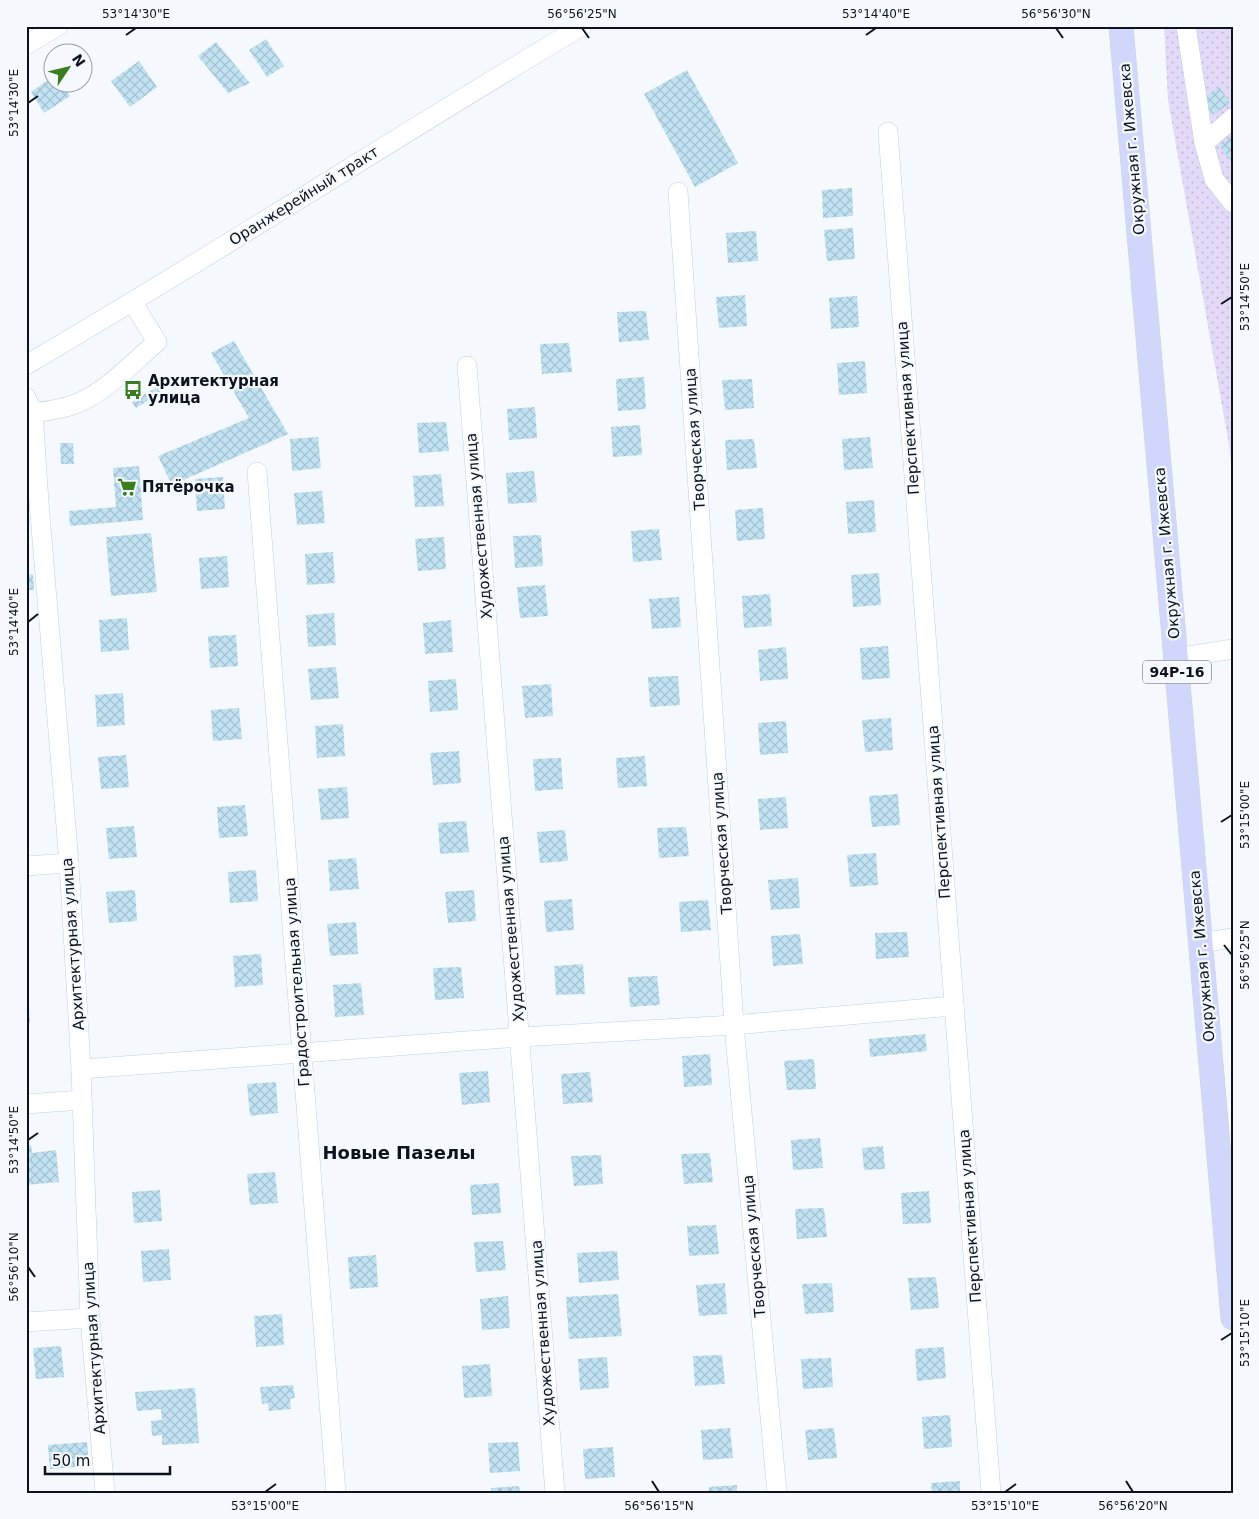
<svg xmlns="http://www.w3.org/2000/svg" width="1259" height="1519" font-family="'DejaVu Sans',sans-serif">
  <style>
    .park { fill: url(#park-dots) }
    .building { fill: url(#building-cross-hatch) }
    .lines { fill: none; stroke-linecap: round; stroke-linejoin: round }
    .minor-casing { stroke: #bbd0e9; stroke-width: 20 }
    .major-casing { stroke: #d3d5d6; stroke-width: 25 }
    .minor { stroke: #fff; stroke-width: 19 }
    .major { stroke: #d0d7fa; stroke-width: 24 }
    .ticks { fill: none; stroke: #0c131c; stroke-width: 2 }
    .labels { text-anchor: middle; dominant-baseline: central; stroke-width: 4.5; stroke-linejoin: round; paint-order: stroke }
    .shield { fill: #f5f9fe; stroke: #525860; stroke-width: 1 }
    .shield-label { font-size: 14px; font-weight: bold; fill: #0c131c }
    .street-label { font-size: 15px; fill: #0c131c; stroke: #f5f9fe }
    .poi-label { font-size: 15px; font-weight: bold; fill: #0c131c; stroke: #f5f9fe; text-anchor: start }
    .quarter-label { font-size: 18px; font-weight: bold; fill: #0c131c; stroke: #f5f9fe }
    .neatline { fill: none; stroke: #0c131c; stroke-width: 2 }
    .ticks-label { font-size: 12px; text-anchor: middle; fill: #0c131c }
  </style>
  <defs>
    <pattern id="park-dots" width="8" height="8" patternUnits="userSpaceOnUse" patternTransform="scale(1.25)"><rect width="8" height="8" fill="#e3daf8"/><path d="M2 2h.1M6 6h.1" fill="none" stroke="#c2bad4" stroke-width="1.8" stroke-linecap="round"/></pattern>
    <pattern id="building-cross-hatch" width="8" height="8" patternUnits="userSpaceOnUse" patternTransform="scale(1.25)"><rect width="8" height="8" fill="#c1e2f3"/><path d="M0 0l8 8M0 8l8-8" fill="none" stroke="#a5c1d0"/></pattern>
  </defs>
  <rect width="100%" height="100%" fill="#f5f9fe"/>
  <polygon class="park" points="1164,26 1233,26 1233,483 1229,445 1168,100"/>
  <g class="building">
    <polygon points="266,39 284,66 267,77 249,50"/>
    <polygon points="216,42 250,83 228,93 198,56"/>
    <polygon points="139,61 157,87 130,107 111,81"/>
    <polygon points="687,70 738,163 695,187 644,94"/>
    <polygon points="52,77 52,82 61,82 70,96 44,113 31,92"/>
    <polygon points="1219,87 1230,103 1213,115 1202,100"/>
    <polygon points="1233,135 1233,161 1232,162 1219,146"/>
    <polygon points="852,188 853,216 823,218 822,190"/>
    <polygon points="853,228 855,259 827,261 824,230"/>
    <polygon points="756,231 758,261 728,263 726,233"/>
    <polygon points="745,295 747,326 719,328 716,297"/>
    <polygon points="857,296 859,327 831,329 829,298"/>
    <polygon points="646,311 649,340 619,342 617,312"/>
    <polygon points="234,341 288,434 172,485 158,456 249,418 211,353"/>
    <polygon points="569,343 572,372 542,374 540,344"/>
    <polygon points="865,361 867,393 839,395 837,363"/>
    <polygon points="644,377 646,409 618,411 616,379"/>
    <polygon points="752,379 754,408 725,410 722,380"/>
    <polygon points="157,387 161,393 136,408 132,402"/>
    <polygon points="535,407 537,438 509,440 507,409"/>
    <polygon points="446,422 449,451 419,453 417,423"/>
    <polygon points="640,425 642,455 613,457 611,427"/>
    <polygon points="318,437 321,468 292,471 290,439"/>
    <polygon points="870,437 873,468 844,470 842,439"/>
    <polygon points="754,439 757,468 727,470 725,440"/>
    <polygon points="60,443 73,443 74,464 61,464"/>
    <polygon points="139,466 143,520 70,526 69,511 116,507 113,468"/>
    <polygon points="534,471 537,502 508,504 506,473"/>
    <polygon points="441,474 444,506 415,507 413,476"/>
    <polygon points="223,477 225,509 197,511 195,479"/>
    <polygon points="322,491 325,523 297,525 294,493"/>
    <polygon points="874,500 876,532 848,534 846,502"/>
    <polygon points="763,508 765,539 737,541 735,510"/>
    <polygon points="659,529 662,560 633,562 631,531"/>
    <polygon points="151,533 157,592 111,596 106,537"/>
    <polygon points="541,535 543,566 515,568 513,536"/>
    <polygon points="444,537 446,569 418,571 415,539"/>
    <polygon points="333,552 335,583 307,585 305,554"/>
    <polygon points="227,556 229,587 201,589 199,558"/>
    <polygon points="879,573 881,605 853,607 851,575"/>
    <polygon points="33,574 34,590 26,590 26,575"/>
    <polygon points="545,585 548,616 520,618 517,587"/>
    <polygon points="770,594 772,626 744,628 742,596"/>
    <polygon points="679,597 681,627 652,629 649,599"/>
    <polygon points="334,613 336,645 308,647 306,615"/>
    <polygon points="127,618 129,650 101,652 99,620"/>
    <polygon points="451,620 453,652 425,654 423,623"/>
    <polygon points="236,635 238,666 210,668 208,636"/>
    <polygon points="888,646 890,678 862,680 860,648"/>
    <polygon points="786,647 788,679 760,681 758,650"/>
    <polygon points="336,667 339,698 311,700 308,669"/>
    <polygon points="678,676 680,705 650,707 648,677"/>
    <polygon points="456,679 458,710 430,712 428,681"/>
    <polygon points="551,684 553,716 525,718 522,686"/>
    <polygon points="123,693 125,725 97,727 95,695"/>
    <polygon points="239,708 242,739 213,741 211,710"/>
    <polygon points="891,718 893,750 865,752 862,720"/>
    <polygon points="786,721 788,753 760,755 758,723"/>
    <polygon points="343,724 345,756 317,758 315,726"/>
    <polygon points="459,751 461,783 433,785 430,753"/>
    <polygon points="126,755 129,787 101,789 98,757"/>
    <polygon points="645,756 647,786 618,788 616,758"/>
    <polygon points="561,758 563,789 535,791 533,759"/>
    <polygon points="347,787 349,818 321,820 318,789"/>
    <polygon points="898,794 900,825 872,827 869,796"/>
    <polygon points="786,797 788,828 760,830 758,799"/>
    <polygon points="245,805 248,836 219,838 217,807"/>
    <polygon points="466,821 469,852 440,854 438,823"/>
    <polygon points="134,826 137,857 109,859 106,828"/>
    <polygon points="686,827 689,856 659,858 657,828"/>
    <polygon points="565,830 568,861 540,863 537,832"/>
    <polygon points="876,853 878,885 850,887 847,855"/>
    <polygon points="356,858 359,889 330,891 328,860"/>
    <polygon points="256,870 258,901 230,903 228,872"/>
    <polygon points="798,878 800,908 771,910 768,880"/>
    <polygon points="135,890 137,921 109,923 106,892"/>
    <polygon points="474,890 476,921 448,923 445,892"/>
    <polygon points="572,899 574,930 546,932 544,901"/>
    <polygon points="708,900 711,930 681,932 679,902"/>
    <polygon points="356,922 358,954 330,956 327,924"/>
    <polygon points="907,932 909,957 876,959 875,933"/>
    <polygon points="800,934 803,964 773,966 771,936"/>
    <polygon points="261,954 263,985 235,987 233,956"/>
    <polygon points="583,964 585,994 556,995 554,966"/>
    <polygon points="461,967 464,998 435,1000 433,968"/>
    <polygon points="657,976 660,1005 630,1007 628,977"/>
    <polygon points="361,983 364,1015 335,1017 333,985"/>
    <polygon points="26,990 28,990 30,1023 26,1023"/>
    <polygon points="925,1034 927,1051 870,1057 869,1039"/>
    <polygon points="710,1054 712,1085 684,1087 682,1056"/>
    <polygon points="814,1059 816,1089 787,1090 784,1061"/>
    <polygon points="488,1071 490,1102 462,1105 459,1073"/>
    <polygon points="590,1072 593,1102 563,1104 561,1074"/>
    <polygon points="276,1082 278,1113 250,1116 247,1084"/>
    <polygon points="820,1138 823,1168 793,1170 791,1140"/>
    <polygon points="26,1145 31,1145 32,1153 56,1150 59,1182 26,1185"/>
    <polygon points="883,1146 885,1169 864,1170 862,1148"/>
    <polygon points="710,1153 713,1182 684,1184 681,1154"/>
    <polygon points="601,1155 603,1184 574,1186 571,1156"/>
    <polygon points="275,1172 278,1203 250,1205 247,1174"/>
    <polygon points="499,1183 501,1213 472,1215 470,1185"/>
    <polygon points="160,1190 162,1221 134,1223 132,1192"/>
    <polygon points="929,1191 931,1223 903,1224 901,1193"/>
    <polygon points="824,1208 827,1237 797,1239 795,1209"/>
    <polygon points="716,1225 719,1254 689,1256 687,1226"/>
    <polygon points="503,1241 506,1270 476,1272 474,1242"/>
    <polygon points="169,1249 171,1280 143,1282 141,1251"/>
    <polygon points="617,1251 619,1280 579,1283 577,1253"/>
    <polygon points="376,1255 378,1287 350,1289 348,1257"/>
    <polygon points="936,1277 939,1308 911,1310 908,1278"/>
    <polygon points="725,1283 727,1314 699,1316 696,1285"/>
    <polygon points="832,1283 834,1312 805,1314 802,1284"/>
    <polygon points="618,1294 622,1336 569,1339 566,1297"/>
    <polygon points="508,1296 510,1328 482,1330 480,1299"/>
    <polygon points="282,1314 284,1345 256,1347 254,1316"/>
    <polygon points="61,1346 64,1377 36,1379 33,1348"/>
    <polygon points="944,1347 946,1378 917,1381 915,1349"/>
    <polygon points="722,1355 725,1384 695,1386 693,1356"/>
    <polygon points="607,1357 609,1388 580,1390 578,1359"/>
    <polygon points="831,1358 833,1387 803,1389 801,1359"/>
    <polygon points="490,1364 492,1396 464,1398 462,1366"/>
    <polygon points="293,1385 295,1398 290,1399 291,1409 269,1411 268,1403 262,1404 260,1387"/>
    <polygon points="195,1388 199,1443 162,1445 162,1435 152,1436 151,1421 162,1420 161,1409 137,1411 135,1392"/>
    <polygon points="950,1415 952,1447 924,1449 922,1417"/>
    <polygon points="730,1428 733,1458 703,1460 701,1430"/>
    <polygon points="834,1428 837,1458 808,1460 805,1430"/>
    <polygon points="87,1442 89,1466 50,1469 48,1445"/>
    <polygon points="518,1442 520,1471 490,1473 488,1443"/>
    <polygon points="613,1447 615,1477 585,1479 583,1449"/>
    <polygon points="960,1481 960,1493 932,1493 931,1483"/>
    <polygon points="737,1485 737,1493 709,1493 709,1487"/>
    <polygon points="519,1486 520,1493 492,1493 491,1488"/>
  </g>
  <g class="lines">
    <g class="minor-casing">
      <g id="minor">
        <polyline points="1186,26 1204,143 1214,179 1233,203"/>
        <polyline points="26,45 58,26"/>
        <polyline points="888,132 991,1493"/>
        <polyline points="1204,143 1233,118"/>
        <polyline points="678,192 734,1025 777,1493"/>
        <path d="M26 365C214 255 396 137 582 26"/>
        <polyline points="467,366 555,1493"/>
        <polyline points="26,397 33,413 39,503 69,863 81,1069 90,1318 105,1493"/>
        <path d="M33 413C48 411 64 409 78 403 107 391 133 362 157 342L133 303"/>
        <polyline points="257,472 336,1493"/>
        <polyline points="1176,658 1233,649"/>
        <polyline points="26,866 69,863"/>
        <polyline points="1200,943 1233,938"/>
        <polyline points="81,1069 520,1037 734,1025 954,1006"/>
        <polyline points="26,1104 82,1100"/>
        <polyline points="26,1322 90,1318"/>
      </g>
    </g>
    <g class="major-casing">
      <polyline id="major" points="1121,26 1233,1318"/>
    </g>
    <use href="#minor" class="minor"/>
    <use href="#major" class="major"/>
  </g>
  <path class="ticks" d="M582 28 589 38M1056 28 1063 38M126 35 136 28M866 35 876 28M28 103 38 96M1221 304 1232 297M28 622 38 614M1221 822 1232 815M1224 945 1232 955M28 1140 38 1133M28 1267 35 1277M1221 1340 1232 1333M652 1481 659 1492M1126 1481 1133 1492M265 1492 276 1484M1005 1492 1016 1484"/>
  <defs>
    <g id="bus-bare" transform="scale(1.5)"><path d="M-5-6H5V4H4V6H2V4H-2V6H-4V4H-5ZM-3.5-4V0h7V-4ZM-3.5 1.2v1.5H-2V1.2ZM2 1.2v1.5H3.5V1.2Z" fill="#3b7e1f" stroke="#f5f9fe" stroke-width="2.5" paint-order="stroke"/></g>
    <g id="supermarket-bare" transform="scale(1.5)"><path d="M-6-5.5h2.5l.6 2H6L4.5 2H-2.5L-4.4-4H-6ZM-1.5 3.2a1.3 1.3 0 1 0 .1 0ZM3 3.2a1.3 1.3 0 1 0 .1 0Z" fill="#3b7e1f" stroke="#f5f9fe" stroke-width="2.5" paint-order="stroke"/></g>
  </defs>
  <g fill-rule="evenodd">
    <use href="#bus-bare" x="133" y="390"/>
    <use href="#supermarket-bare" x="127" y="487"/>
  </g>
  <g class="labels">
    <rect class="shield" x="1143" y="660.5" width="68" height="23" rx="4"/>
    <g class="shield-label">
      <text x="1177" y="672">94Р-16</text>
    </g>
    <g class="street-label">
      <text transform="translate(1132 149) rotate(-95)">Окружная г. Ижевска</text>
      <text transform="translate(304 196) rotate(-32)">Оранжерейный тракт</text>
      <text transform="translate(908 408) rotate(-94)">Перспективная улица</text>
      <text transform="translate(695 439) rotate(-94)">Творческая улица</text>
      <text transform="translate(479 526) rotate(-95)">Художественная улица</text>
      <text transform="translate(1167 553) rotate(-95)">Окружная г. Ижевска</text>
      <text transform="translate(939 812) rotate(-94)">Перспективная улица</text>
      <text transform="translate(722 843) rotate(-94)">Творческая улица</text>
      <text transform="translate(511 929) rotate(-95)">Художественная улица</text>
      <text transform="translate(73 944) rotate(-94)">Архитектурная улица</text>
      <text transform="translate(1202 956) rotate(-95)">Окружная г. Ижевска</text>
      <text transform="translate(297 982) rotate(-94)">Градостроительная улица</text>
      <text transform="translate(970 1216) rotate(-94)">Перспективная улица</text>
      <text transform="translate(754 1246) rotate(-95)">Творческая улица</text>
      <text transform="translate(543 1333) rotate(-94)">Художественная улица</text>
      <text transform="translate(94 1348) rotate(-94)">Архитектурная улица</text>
    </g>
    <g class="poi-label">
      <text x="148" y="381">Архитектурная<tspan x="148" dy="17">улица</tspan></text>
      <text x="142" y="487">Пятёрочка</text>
    </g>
    <g class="quarter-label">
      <text x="399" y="1152">Новые Пазелы</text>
    </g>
  </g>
  <rect width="1259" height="1519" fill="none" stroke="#f5f9fe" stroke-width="55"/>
  <g transform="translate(68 68) rotate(55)"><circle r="24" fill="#f5f9fe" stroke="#989da4"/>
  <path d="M0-4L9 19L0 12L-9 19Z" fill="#3b7e1f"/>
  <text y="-8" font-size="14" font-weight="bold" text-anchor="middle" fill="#0c131c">N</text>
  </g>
  <path d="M45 1466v8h125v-8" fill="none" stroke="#0c131c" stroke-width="2.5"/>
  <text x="52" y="1466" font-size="15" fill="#0c131c" stroke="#f5f9fe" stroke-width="4" paint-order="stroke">50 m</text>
  <rect x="28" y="28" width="1204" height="1464" class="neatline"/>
  <g class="ticks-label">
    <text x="136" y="18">53°14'30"E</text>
    <text x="582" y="18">56°56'25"N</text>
    <text x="876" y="18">53°14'40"E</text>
    <text x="1056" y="18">56°56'30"N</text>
    <text transform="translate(14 103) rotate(-90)" y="4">53°14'30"E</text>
    <text transform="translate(1245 297) rotate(-90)" y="4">53°14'50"E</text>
    <text transform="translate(14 622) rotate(-90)" y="4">53°14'40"E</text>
    <text transform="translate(1245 815) rotate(-90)" y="4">53°15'00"E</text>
    <text transform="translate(1245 955) rotate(-90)" y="4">56°56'25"N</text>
    <text transform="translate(14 1140) rotate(-90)" y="4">53°14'50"E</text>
    <text transform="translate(14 1267) rotate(-90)" y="4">56°56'10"N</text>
    <text transform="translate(1245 1333) rotate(-90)" y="4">53°15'10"E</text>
    <text x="265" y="1510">53°15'00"E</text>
    <text x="659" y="1510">56°56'15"N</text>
    <text x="1005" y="1510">53°15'10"E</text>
    <text x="1133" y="1510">56°56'20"N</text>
  </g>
</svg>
